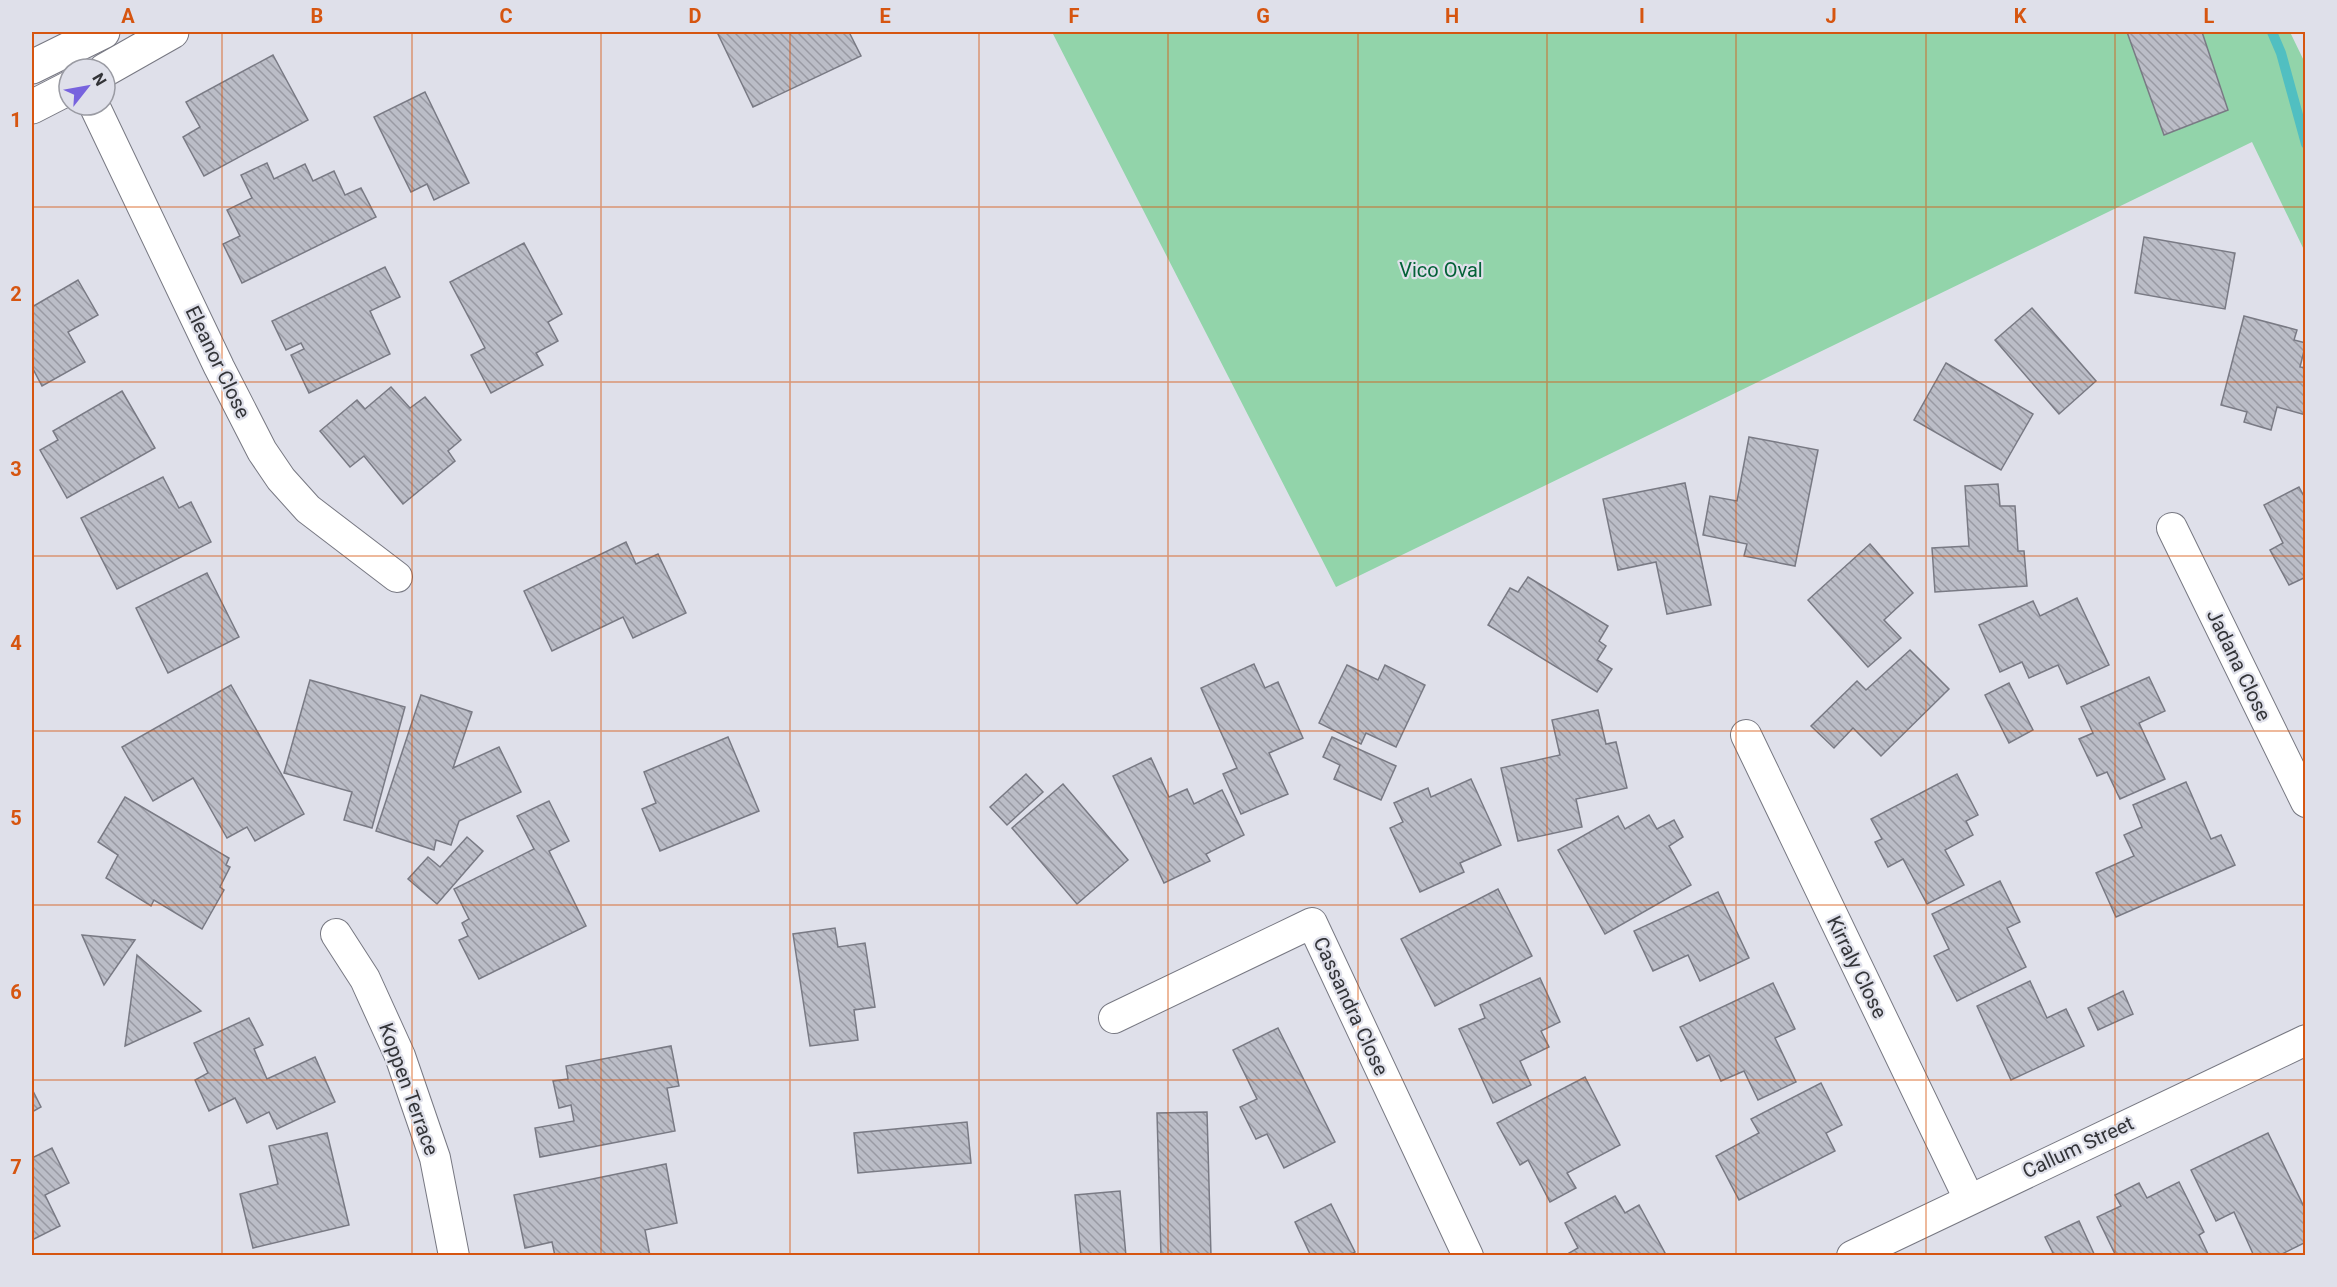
<svg xmlns="http://www.w3.org/2000/svg" width="2337" height="1287" font-family="Roboto,sans-serif">
  <style>
    .green { fill: #92d4aa }
    .lines { fill: none; stroke-linecap: round; stroke-linejoin: round }
    .stream { stroke: #51bfc1; stroke-width: 10 }
    .building { fill: url(#building-back-hatch); stroke: #797a84; stroke-width: 1.5 }
    .minor-casing { stroke: #777882; stroke-width: 32 }
    .tertiary-casing { stroke: #777882; stroke-width: 35 }
    .minor { stroke: #fff; stroke-width: 30 }
    .tertiary { stroke: #fff; stroke-width: 33 }
    .grid { fill: none; stroke: #d65510; stroke-width: 1.5; stroke-opacity: 0.55 }
    .labels { text-anchor: middle; dominant-baseline: central; stroke-width: 4.5; stroke-linejoin: round; paint-order: stroke }
    .park-label { font-size: 20px; fill: #046138; stroke: #dfe0ea }
    .street-label { font-size: 20px; fill: #333438; stroke: #dfe0ea }
    .neatline { fill: none; stroke: #d65510; stroke-width: 2 }
    .grid-label { font-size: 20px; text-anchor: middle; font-weight: bold; fill: #d65510 }
  </style>
  <defs>
    <pattern id="building-back-hatch" width="6" height="6" patternUnits="userSpaceOnUse" patternTransform="scale(1.5)"><rect width="6" height="6" fill="#bbbdc7"/><path d="M-1 5l2 2M0 0l6 6M5-1l2 2" fill="none" stroke="#999aa3"/></pattern>
  </defs>
  <rect width="100%" height="100%" fill="#dfe0ea"/>
  <polygon class="green" points="1052,32 2290,32 2305,63 2305,252 2252,142 1336,587"/>
  <g class="lines">
    <polyline class="stream" points="2272,32 2281,53 2306,144"/>
  </g>
  <g class="building">
    <polygon points="717,32 849,32 861,56 753,107"/>
    <polygon points="2127,32 2202,32 2228,110 2164,135"/>
    <polygon points="273,55 308,120 204,176 183,137 200,127 186,102"/>
    <polygon points="425,92 469,183 434,200 427,184 411,192 374,117"/>
    <polygon points="267,163 274,179 305,164 313,181 334,171 345,195 361,188 376,217 242,283 223,244 240,236 227,210 252,198 241,175"/>
    <polygon points="2144,237 2235,253 2225,309 2135,293"/>
    <polygon points="524,243 562,314 548,322 558,341 536,353 543,365 491,393 471,355 485,348 450,282"/>
    <polygon points="385,267 400,297 370,311 390,354 309,393 291,355 304,349 301,343 286,350 272,321"/>
    <polygon points="78,280 98,315 68,332 85,362 42,386 32,367 32,307"/>
    <polygon points="2032,308 2096,381 2059,414 1995,340"/>
    <polygon points="2244,316 2297,330 2294,340 2306,343 2300,367 2306,368 2306,415 2277,407 2271,430 2244,422 2247,412 2221,405"/>
    <polygon points="1946,363 2033,414 2001,470 1914,420"/>
    <polygon points="391,387 410,408 425,397 461,440 448,451 455,461 403,504 364,456 350,467 320,431 357,400 365,409"/>
    <polygon points="122,391 155,448 67,498 40,450 58,440 53,431"/>
    <polygon points="1749,437 1818,450 1795,566 1744,556 1747,544 1703,535 1710,496 1737,501"/>
    <polygon points="163,477 179,508 191,502 211,542 117,589 81,518"/>
    <polygon points="1685,483 1711,605 1667,614 1656,562 1618,570 1603,499"/>
    <polygon points="1998,484 2000,506 2015,506 2018,551 2024,551 2027,586 1935,592 1932,548 1969,546 1965,486"/>
    <polygon points="2299,487 2306,500 2306,577 2289,585 2270,550 2283,543 2264,505"/>
    <polygon points="626,542 636,564 658,554 686,613 633,638 623,617 552,651 524,591"/>
    <polygon points="1870,544 1913,593 1884,620 1901,638 1868,667 1808,600"/>
    <polygon points="207,573 239,637 168,673 136,608"/>
    <polygon points="1528,577 1608,626 1599,641 1606,646 1597,660 1612,669 1597,692 1488,625 1510,588 1518,592"/>
    <polygon points="2077,598 2109,665 2067,684 2058,665 2029,678 2022,662 2000,672 1979,625 2033,601 2040,616"/>
    <polygon points="1910,650 1949,689 1881,756 1853,728 1834,748 1811,726 1857,681 1866,690"/>
    <polygon points="1254,664 1265,688 1278,682 1303,738 1269,753 1288,794 1241,814 1223,774 1237,768 1201,688"/>
    <polygon points="1347,665 1378,680 1385,665 1425,685 1396,747 1366,733 1361,744 1319,723"/>
    <polygon points="2149,677 2165,711 2139,723 2165,779 2120,799 2107,772 2097,776 2079,739 2093,733 2081,707"/>
    <polygon points="310,680 405,707 372,828 344,820 352,792 284,773"/>
    <polygon points="2009,683 2033,730 2009,743 1985,695"/>
    <polygon points="231,685 304,814 255,841 247,827 227,838 193,778 153,801 122,747"/>
    <polygon points="421,695 472,712 453,768 499,747 521,792 459,821 451,845 436,840 434,850 376,831"/>
    <polygon points="1598,710 1606,744 1616,742 1627,788 1576,799 1582,827 1518,841 1501,768 1560,755 1552,720"/>
    <polygon points="728,737 759,811 660,851 642,809 656,803 644,772"/>
    <polygon points="1332,737 1396,766 1381,800 1334,779 1340,765 1323,757"/>
    <polygon points="1151,758 1169,797 1187,789 1194,804 1222,790 1244,835 1206,854 1210,861 1164,883 1113,776"/>
    <polygon points="1026,774 1043,792 1007,825 990,807"/>
    <polygon points="1957,774 1978,815 1966,821 1973,835 1945,850 1964,885 1927,904 1903,859 1888,867 1875,842 1882,839 1871,819"/>
    <polygon points="1471,779 1501,845 1460,863 1464,872 1420,892 1390,828 1403,822 1394,803 1428,788 1431,797"/>
    <polygon points="2186,782 2211,839 2221,835 2235,865 2116,917 2096,873 2134,856 2124,835 2142,827 2133,805"/>
    <polygon points="1063,784 1128,860 1077,904 1012,828"/>
    <polygon points="125,797 229,858 226,865 230,867 220,887 224,890 202,929 154,900 151,906 106,878 118,855 98,842"/>
    <polygon points="549,801 569,841 549,851 586,926 479,979 459,940 468,936 462,923 469,919 454,889 534,849 517,816"/>
    <polygon points="1649,815 1657,829 1674,820 1683,837 1669,846 1691,885 1605,934 1558,850 1618,816 1625,829"/>
    <polygon points="467,837 483,851 437,904 408,879 428,857 440,867"/>
    <polygon points="2000,881 2020,922 2007,928 2026,967 1957,1001 1934,956 1949,949 1932,914"/>
    <polygon points="1498,889 1532,956 1435,1006 1401,939"/>
    <polygon points="1718,892 1749,958 1700,981 1688,955 1653,971 1634,931"/>
    <polygon points="835,928 838,947 865,943 875,1007 854,1010 858,1040 810,1046 793,934"/>
    <polygon points="82,935 135,940 104,985"/>
    <polygon points="137,955 201,1011 125,1046"/>
    <polygon points="1540,978 1560,1022 1541,1031 1549,1047 1520,1061 1531,1085 1493,1103 1459,1029 1485,1018 1480,1005"/>
    <polygon points="2030,981 2047,1018 2066,1009 2084,1046 2011,1080 1977,1006"/>
    <polygon points="1773,983 1795,1029 1775,1038 1796,1082 1758,1100 1744,1071 1721,1081 1709,1055 1697,1061 1680,1027"/>
    <polygon points="2123,991 2133,1014 2098,1030 2088,1008"/>
    <polygon points="249,1018 263,1045 254,1049 267,1079 315,1057 335,1102 277,1129 269,1112 247,1123 235,1098 209,1111 195,1080 208,1073 194,1043"/>
    <polygon points="1278,1028 1335,1142 1284,1168 1267,1134 1256,1139 1240,1107 1257,1099 1233,1050"/>
    <polygon points="671,1046 679,1086 667,1088 675,1131 540,1157 535,1128 574,1121 571,1105 559,1108 553,1081 568,1079 566,1066"/>
    <polygon points="1585,1077 1620,1145 1567,1173 1576,1188 1550,1202 1528,1160 1520,1165 1497,1123"/>
    <polygon points="1821,1083 1842,1125 1826,1133 1835,1151 1739,1200 1716,1156 1759,1133 1751,1119"/>
    <polygon points="32,1089 41,1107 32,1112"/>
    <polygon points="1207,1112 1211,1256 1161,1256 1157,1113"/>
    <polygon points="967,1122 971,1163 858,1173 854,1133"/>
    <polygon points="327,1133 349,1225 253,1248 240,1194 278,1184 269,1146"/>
    <polygon points="2268,1133 2306,1211 2306,1242 2278,1256 2254,1256 2234,1212 2216,1221 2191,1170"/>
    <polygon points="52,1148 69,1183 45,1195 60,1226 32,1240 32,1158"/>
    <polygon points="666,1164 677,1223 645,1230 650,1256 555,1256 552,1242 525,1248 514,1195"/>
    <polygon points="2179,1182 2204,1232 2199,1235 2209,1256 2116,1256 2097,1217 2121,1206 2115,1195 2139,1183 2147,1198"/>
    <polygon points="1120,1191 1126,1256 1081,1256 1075,1195"/>
    <polygon points="1615,1196 1625,1213 1639,1205 1665,1253 1660,1256 1564,1256 1578,1248 1565,1223"/>
    <polygon points="1331,1204 1355,1252 1348,1256 1311,1256 1295,1222"/>
    <polygon points="2079,1221 2095,1256 2047,1256 2053,1253 2045,1237"/>
  </g>
  <g class="lines">
    <g class="minor-casing">
      <g id="minor">
        <polyline points="94,105 219,367 262,451 281,479 308,509 397,577"/>
        <polyline points="2172,528 2306,802"/>
        <polyline points="1746,735 1969,1199"/>
        <polyline points="336,934 365,979 400,1056 435,1158 454,1256"/>
        <polyline points="1114,1018 1312,923 1468,1256"/>
        <polyline points="1852,1256 2306,1040"/>
      </g>
    </g>
    <g class="tertiary-casing">
      <g id="tertiary">
        <polyline points="32,67 103,32"/>
        <polyline points="105,70 172,32"/>
        <polyline points="32,107 69,88"/>
      </g>
    </g>
    <use href="#minor" class="minor"/>
    <use href="#tertiary" class="tertiary"/>
  </g>
  <path class="grid" d="M222 32V1256M412 32V1256M601 32V1256M790 32V1256M979 32V1256M1168 32V1256M1358 32V1256M1547 32V1256M1736 32V1256M1926 32V1256M2115 32V1256M32 207H2306M32 382H2306M32 556H2306M32 731H2306M32 905H2306M32 1080H2306"/>
  <g class="labels">
    <g class="park-label">
      <text x="1441" y="270">Vico Oval</text>
    </g>
    <g class="street-label">
      <text transform="translate(218 362) rotate(64)">Eleanor Close</text>
      <text transform="translate(2239 665) rotate(64)">Jadana Close</text>
      <text transform="translate(1857 967) rotate(64)">Kirraly Close</text>
      <text transform="translate(1351 1006) rotate(65)">Cassandra Close</text>
      <text transform="translate(409 1089) rotate(70)">Koppen Terrace</text>
      <text transform="translate(2078 1147) rotate(-25)">Callum Street</text>
    </g>
  </g>
  <rect width="2337" height="1287" fill="none" stroke="#dfe0ea" stroke-width="66"/>
  <g transform="translate(87 87) rotate(59)"><circle r="28" fill="#dfe0ea" stroke="#9a9ba3" stroke-width="1.5"/>
  <path d="M0-4.5L10 22L0 15L-10 22Z" fill="#7763de"/>
  <text y="-9" font-size="16" font-weight="bold" text-anchor="middle" fill="#333438">N</text>
  </g>
  <rect x="33" y="33" width="2271" height="1221" class="neatline"/>
  <g class="grid-label">
    <text x="128" y="23">A</text>
    <text x="317" y="23">B</text>
    <text x="506" y="23">C</text>
    <text x="695" y="23">D</text>
    <text x="885" y="23">E</text>
    <text x="1074" y="23">F</text>
    <text x="1263" y="23">G</text>
    <text x="1452" y="23">H</text>
    <text x="1642" y="23">I</text>
    <text x="1831" y="23">J</text>
    <text x="2020" y="23">K</text>
    <text x="2209" y="23">L</text>
    <text x="16" y="127">1</text>
    <text x="16" y="301">2</text>
    <text x="16" y="476">3</text>
    <text x="16" y="650">4</text>
    <text x="16" y="825">5</text>
    <text x="16" y="999">6</text>
    <text x="16" y="1174">7</text>
  </g>
</svg>
